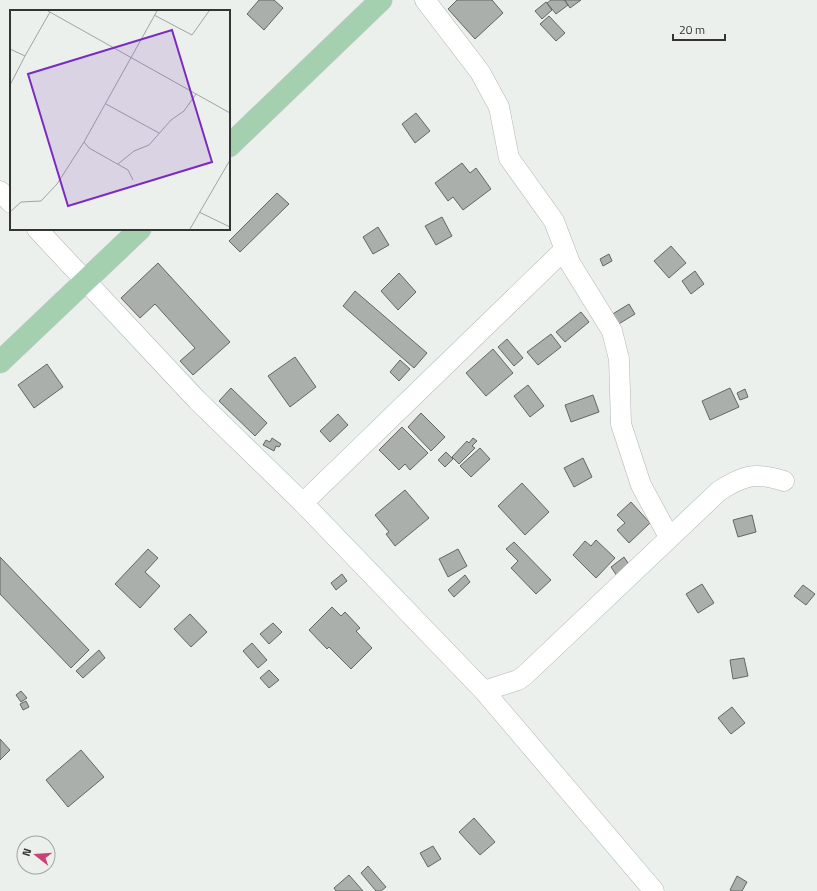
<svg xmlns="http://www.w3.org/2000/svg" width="817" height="891" font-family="'Titillium Web',sans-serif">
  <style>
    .building { fill: #abafac; stroke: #646865 }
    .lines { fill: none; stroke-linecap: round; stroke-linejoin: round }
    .minor-casing { stroke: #b1b5b2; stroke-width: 21 }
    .major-casing { stroke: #cacaca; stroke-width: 23 }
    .minor { stroke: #fff; stroke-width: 20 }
    .major { stroke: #a5d0b0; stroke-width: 22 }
    .inset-road { fill: none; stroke: #a1a5a2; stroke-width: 1 }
    .view { fill: #7b2cbf; fill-opacity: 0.15; stroke: #7b2cbf; stroke-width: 2 }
    .inset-edge { fill: none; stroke: #333533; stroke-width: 2 }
  </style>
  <rect width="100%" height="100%" fill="#ebf0ec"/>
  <g class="building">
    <polygon points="259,0 274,0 283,8 264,30 247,14"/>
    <polygon points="457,0 492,0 503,13 475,39 448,9"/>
    <polygon points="551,0 564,0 568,5 556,14 547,3"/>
    <polygon points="565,0 581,0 570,8"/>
    <polygon points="546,2 552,10 542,19 535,11"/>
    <polygon points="549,16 565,33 556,41 540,24"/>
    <polygon points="416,113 430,131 415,143 402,124"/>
    <polygon points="462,163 470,173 476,168 491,189 463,210 453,197 448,201 435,183"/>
    <polygon points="277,193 289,204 240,252 229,241"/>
    <polygon points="442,217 452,236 436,245 425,226"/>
    <polygon points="378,227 389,245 373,254 363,237"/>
    <polygon points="671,246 686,263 669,278 654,261"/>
    <polygon points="609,254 612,261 603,266 600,259"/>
    <polygon points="158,263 230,342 193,375 180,361 195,348 155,304 140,318 121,298"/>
    <polygon points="695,271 704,284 691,294 682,281"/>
    <polygon points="399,273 416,292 398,310 381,291"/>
    <polygon points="355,291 427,353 414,368 343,306"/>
    <polygon points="629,304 635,314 617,325 611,315"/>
    <polygon points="581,312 589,322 565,342 556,332"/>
    <polygon points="551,334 561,347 538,365 527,352"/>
    <polygon points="507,339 523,358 514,366 498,347"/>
    <polygon points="493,349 513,373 486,396 466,373"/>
    <polygon points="295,357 316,387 290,407 268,376"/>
    <polygon points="400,360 410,369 399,381 390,372"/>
    <polygon points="47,364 63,387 34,408 18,385"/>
    <polygon points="528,385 544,406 530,417 514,396"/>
    <polygon points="231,388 267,423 255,436 219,401"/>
    <polygon points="730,388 739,407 710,420 702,401"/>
    <polygon points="745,389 748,397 740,400 737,393"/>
    <polygon points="593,395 599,412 571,422 565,405"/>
    <polygon points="421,413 445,437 431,451 408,427"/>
    <polygon points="338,414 348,425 330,442 320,431"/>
    <polygon points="402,427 428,453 410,470 405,464 399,470 379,450"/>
    <polygon points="272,438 281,444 279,447 276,446 274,451 263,445 266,440 270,442"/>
    <polygon points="473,438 477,441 472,446 475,448 459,464 452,457 467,441 469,443"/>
    <polygon points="480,448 490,459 471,477 460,466"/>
    <polygon points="446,452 453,459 445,467 438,460"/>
    <polygon points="583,458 592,477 574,487 564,468"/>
    <polygon points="522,483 549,512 525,535 498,506"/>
    <polygon points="405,490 429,518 395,546 386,534 389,532 375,515"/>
    <polygon points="631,502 650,523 629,543 617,530 625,523 617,515"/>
    <polygon points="752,515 756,532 738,537 733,520"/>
    <polygon points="596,540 615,558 596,578 573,555 585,541 591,546"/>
    <polygon points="514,542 551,580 536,594 511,568 518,561 506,549"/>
    <polygon points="148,549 158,558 145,572 160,586 140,608 115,584"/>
    <polygon points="458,549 467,566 448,577 439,559"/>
    <polygon points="0,557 89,650 71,668 0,594"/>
    <polygon points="624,557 630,566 617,576 611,567"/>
    <polygon points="342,574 347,581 336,590 331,583"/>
    <polygon points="465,575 470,582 454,597 448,590"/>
    <polygon points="702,584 714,603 698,613 686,594"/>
    <polygon points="803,585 815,594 806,605 794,596"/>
    <polygon points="332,607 341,616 345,612 360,628 356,631 372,648 351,669 329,647 327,649 309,630"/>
    <polygon points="190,614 207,632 191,647 174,629"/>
    <polygon points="273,623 282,632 269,644 260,634"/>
    <polygon points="252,643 267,660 258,668 243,651"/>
    <polygon points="99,650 105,658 83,678 76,671"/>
    <polygon points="744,658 748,676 733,679 730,660"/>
    <polygon points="269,670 279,680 269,688 260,678"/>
    <polygon points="21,691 27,698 21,702 16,695"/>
    <polygon points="26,701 29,707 23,710 20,704"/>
    <polygon points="732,707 745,723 731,734 718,718"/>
    <polygon points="0,739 10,750 0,760"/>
    <polygon points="81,750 104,777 68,807 46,780"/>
    <polygon points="474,818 495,842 480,855 459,832"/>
    <polygon points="433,846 441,859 428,867 420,853"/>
    <polygon points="368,866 386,887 381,891 376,891 361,873"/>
    <polygon points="349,875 363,891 336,891 334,888"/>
    <polygon points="737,876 747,882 742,891 732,891 730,890"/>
  </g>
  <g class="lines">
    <g class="minor-casing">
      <g id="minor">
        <polyline points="425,0 480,72 499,107 509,158 554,221 570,263 612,331 619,359 621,424 641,485 669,537"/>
        <polyline points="0,191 11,203"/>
        <polyline points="37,229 197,400 303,503 484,691 654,891"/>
        <polyline points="303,503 564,250"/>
        <path d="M484 691 518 680 525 675 719 491C744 475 755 472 784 481"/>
      </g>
    </g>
    <g class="major-casing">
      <g id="major">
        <polyline points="229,146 381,0"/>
        <polyline points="0,362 140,229"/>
      </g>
    </g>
    <use href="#minor" class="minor"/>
    <use href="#major" class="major"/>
  </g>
  <g transform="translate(10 10)">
    <rect width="220" height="220" fill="#ebf0ec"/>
    <path class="inset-road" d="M38 1 220 103M144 5 182 25 199 1M0 39 15 46 40 2M0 75 15 46M96 94 149 123M74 132 79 138 118 160 123 170M108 154 124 141 139 135 161 110 174 101 186 84M0 202 11 192 31 191 47 174 74 132 147 1M189 202 220 217M180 219 220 150"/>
    <path class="view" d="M162 20 202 152 58 196 18 64Z"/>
    <rect width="220" height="220" class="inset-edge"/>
  </g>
  <g transform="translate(36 855) rotate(287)"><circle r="19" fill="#ebf0ec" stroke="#a1a5a2"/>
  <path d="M0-3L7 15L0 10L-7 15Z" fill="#cd4276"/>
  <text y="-6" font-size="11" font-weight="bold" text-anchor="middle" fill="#333533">N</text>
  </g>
  <path d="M673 34v6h52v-6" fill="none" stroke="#333533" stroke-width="2"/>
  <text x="679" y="34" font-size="12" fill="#333533" stroke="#ebf0ec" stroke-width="3" paint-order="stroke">20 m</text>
</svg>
